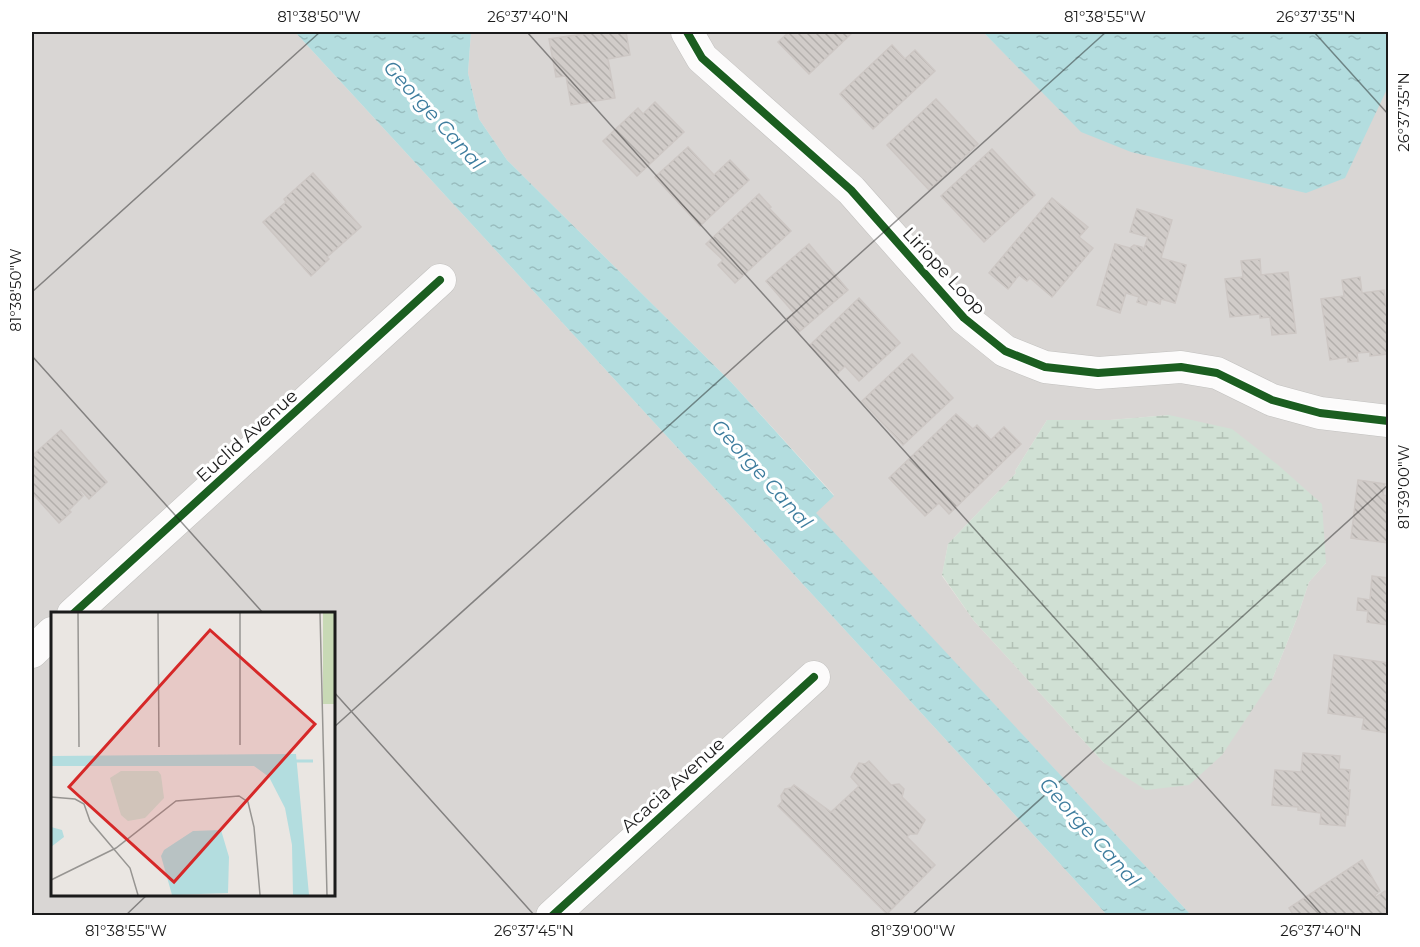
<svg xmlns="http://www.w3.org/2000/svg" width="1420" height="947" font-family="Montserrat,sans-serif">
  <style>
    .residential { fill: #d9d6d4; fill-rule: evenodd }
    .wetland { fill: url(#wetland-marsh) }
    .water { fill: url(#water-ripples) }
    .building { fill: url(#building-back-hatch); stroke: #cdc7c4; stroke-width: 1.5 }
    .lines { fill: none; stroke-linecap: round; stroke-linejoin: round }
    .minor-casing { stroke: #c2c1bf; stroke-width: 33 }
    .minor { stroke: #fcfbfb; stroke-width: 32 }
    .cycleway-casing { stroke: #fff; stroke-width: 11 }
    .cycleway { stroke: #1b5e20; stroke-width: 8 }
    .ticks { fill: none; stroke: #1b1b1b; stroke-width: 1.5; stroke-opacity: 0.45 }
    .labels { text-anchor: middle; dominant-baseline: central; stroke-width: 6; stroke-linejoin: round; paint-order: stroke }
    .street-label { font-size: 18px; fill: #1b1b1b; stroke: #fff }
    .water-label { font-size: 20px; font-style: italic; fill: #3e7d9e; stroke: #fff }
    .inset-river { fill: none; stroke: #b3dddf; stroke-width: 3 }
    .inset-road { fill: none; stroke: #979592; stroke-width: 1.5 }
    .view { fill: #d62828; fill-opacity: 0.15; stroke: #d62828; stroke-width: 3 }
    .inset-edge { fill: none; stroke: #1b1b1b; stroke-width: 3 }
    .neatline { fill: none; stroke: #1b1b1b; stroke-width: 2 }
    .ticks-label { font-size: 15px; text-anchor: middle; fill: #1b1b1b }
  </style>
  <defs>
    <pattern id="wetland-marsh" width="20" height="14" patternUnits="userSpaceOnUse" patternTransform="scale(1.5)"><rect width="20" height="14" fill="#d0e0d4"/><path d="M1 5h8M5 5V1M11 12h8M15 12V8" fill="none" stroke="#b2c0b5"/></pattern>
    <pattern id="water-ripples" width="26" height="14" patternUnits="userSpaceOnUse" patternTransform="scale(1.5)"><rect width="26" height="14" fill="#b3dddf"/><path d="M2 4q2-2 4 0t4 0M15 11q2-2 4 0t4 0" fill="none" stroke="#99bdbf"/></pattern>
    <pattern id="building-back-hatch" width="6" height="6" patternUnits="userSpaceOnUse" patternTransform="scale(1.5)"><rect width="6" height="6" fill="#d1ccc9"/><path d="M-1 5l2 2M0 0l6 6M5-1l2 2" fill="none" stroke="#b3afac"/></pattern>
  </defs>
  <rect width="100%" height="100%" fill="#eae6e2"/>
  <g class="residential">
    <path d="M32 32H295L1107 915H32ZM52 614H333V894H52Z"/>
    <path d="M471 32H983L1082 132 1383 96 1388 87V915H1191L815 513 834 495 731 382 507 160 479 119 468 73ZM1169 415 1326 563 1309 582 1297 618 1272 680 1104 763 974 621 942 576 948 544 1016 473 1015 471 1047 420H1110Z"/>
  </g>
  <polygon class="wetland" points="1169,415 1232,429 1278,465 1322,504 1326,563 1309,582 1297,618 1272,680 1222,755 1189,785 1146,790 1104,763 974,621 942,575 948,544 1016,473 1015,471 1047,420 1110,420"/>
  <g class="water">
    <polygon points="295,32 471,32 468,73 479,119 507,160 731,382 834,496 816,513 1191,915 1107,915"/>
    <polygon points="983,32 1388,32 1388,87 1345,178 1306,193 1131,152 1081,132"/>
  </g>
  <g class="building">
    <polygon points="597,32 626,32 630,55 608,59 615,98 571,105 566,76 556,77 549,39"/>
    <polygon points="789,32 850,32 852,33 809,74 778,42"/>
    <polygon points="892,45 905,59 915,50 935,71 873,129 840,94"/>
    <polygon points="936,99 978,144 929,190 887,145"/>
    <polygon points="655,102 684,132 637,176 603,141 638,108 643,114"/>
    <polygon points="688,147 714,175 730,160 749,180 700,226 655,177"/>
    <polygon points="992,149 1035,195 984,242 941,196"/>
    <polygon points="313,173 361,227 327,257 329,259 311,276 263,222 286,202 284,199"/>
    <polygon points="759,194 771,207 769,208 791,231 735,283 718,265 723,260 706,244"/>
    <polygon points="1052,198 1088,227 1079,237 1093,248 1052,297 1030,278 1027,281 1019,275 1008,289 989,273"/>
    <polygon points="1137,209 1172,220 1161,258 1186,265 1175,303 1161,299 1160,304 1148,300 1146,305 1137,302 1139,297 1126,293 1120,313 1097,305 1115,244 1130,248 1134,245 1142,247 1143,251 1148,237 1130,232"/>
    <polygon points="809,244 848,290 799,332 787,318 794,313 766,281"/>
    <polygon points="1260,259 1261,275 1288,272 1296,333 1272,335 1270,317 1260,318 1260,314 1230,317 1225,279 1243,277 1241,261"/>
    <polygon points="1360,277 1362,293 1384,290 1388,319 1388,354 1370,356 1370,352 1357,353 1358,361 1348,362 1348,357 1330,360 1321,299 1344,296 1342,280"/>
    <polygon points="859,298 900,343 859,381 845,366 837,374 810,345"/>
    <polygon points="912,354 953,398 903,445 862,401"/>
    <polygon points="956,414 973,429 977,425 991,440 1004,427 1021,444 949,514 939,503 925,516 889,478"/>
    <polygon points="61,430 107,482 89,499 81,490 79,491 83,496 69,510 71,512 59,523 32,493 32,452 34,454"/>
    <polygon points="1358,480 1385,484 1383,495 1388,496 1388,543 1351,538"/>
    <polygon points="1372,576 1388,578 1388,625 1367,622 1368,611 1357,610 1358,598 1370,600"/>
    <polygon points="1334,655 1388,663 1388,722 1387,733 1362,729 1364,718 1328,713"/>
    <polygon points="1303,753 1340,756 1339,769 1350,770 1348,790 1350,790 1348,815 1346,815 1345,826 1320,824 1321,813 1298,810 1298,807 1272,805 1275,770 1301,772"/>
    <polygon points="869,761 891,785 899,784 904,789 902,797 925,820 917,834 910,834 907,837 935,865 887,914 778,806 782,802 781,796 785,789 791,788 794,785 831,812 859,786 851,777 859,763 865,764"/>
    <polygon points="1362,860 1380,891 1375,895 1376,897 1385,891 1388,895 1388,916 1294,916 1289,908"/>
  </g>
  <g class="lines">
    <g class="minor-casing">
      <g id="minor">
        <polyline points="687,32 702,58 851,190 964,318 1005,351 1045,367 1098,373 1181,367 1217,373 1272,400 1320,413 1388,421"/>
        <polyline points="73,614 440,280"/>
        <polyline points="32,652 52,633"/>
        <polyline points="552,916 814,677"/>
      </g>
    </g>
    <use href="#minor" class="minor"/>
    <g class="cycleway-casing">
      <g id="cycleway">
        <polyline points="687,32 702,58 851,190 964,318 1005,351 1045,367 1098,373 1181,367 1217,373 1272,400 1320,413 1388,421"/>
        <polyline points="73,614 440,280"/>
        <polyline points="552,916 814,677"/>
      </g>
    </g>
    <use href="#cycleway" class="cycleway"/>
  </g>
  <path class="ticks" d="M527 32 1323 916M1314 32 1388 114M32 292 320 32M32 356 264 614M333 691 535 916M333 728 1106 32M125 916 148 894M911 916 1388 485"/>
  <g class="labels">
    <g class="street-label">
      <text transform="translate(944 271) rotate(47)">Liriope Loop</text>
      <text transform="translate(247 436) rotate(-42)">Euclid Avenue</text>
      <text transform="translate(673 785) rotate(-42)">Acacia Avenue</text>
    </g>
    <g class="water-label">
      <text transform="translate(434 115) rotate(48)">George Canal</text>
      <text transform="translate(762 474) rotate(48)">George Canal</text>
      <text transform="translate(1090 832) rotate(48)">George Canal</text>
    </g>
  </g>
  <g transform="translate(51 612)">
    <rect width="284" height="284" fill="#eae6e2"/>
    <path d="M272 1H283V92H272Z" fill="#c8d9b5"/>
    <path d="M70 159H107L110 163 113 186 94 206 77 209 70 203 59 166Z" fill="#d0e0d4"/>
    <path d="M245 142 258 283H242L241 233 234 196 218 165 203 154H0V144ZM0 215 11 218 13 225 0 235ZM170 218 178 245 177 281 121 283 110 244 113 238 142 219Z" fill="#b3dddf"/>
    <path class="inset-river" d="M241 149H262"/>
    <path class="inset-road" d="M27 1 28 135M107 1 108 135M189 1V133M269 1 276 283M0 185 24 187 33 192 39 209 79 256 87 283M0 268 65 236 125 189 188 184 197 190 203 215 209 283"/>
    <path class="view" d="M159 18 264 112 123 270 18 175Z"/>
    <rect width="284" height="284" class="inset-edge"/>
  </g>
  <rect width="1420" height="947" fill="none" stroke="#ffffff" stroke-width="66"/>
  <rect x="33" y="33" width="1354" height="881" class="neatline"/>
  <g class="ticks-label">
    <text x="319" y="22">81°38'50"W</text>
    <text x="528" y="22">26°37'40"N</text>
    <text x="1105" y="22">81°38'55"W</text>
    <text x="1316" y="22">26°37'35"N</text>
    <text transform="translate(1404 112) rotate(-90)" y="5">26°37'35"N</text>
    <text transform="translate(16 290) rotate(-90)" y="5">81°38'50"W</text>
    <text transform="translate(1404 487) rotate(-90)" y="5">81°39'00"W</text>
    <text x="126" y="936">81°38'55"W</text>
    <text x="534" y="936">26°37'45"N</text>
    <text x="913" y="936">81°39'00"W</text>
    <text x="1321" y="936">26°37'40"N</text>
  </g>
</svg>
